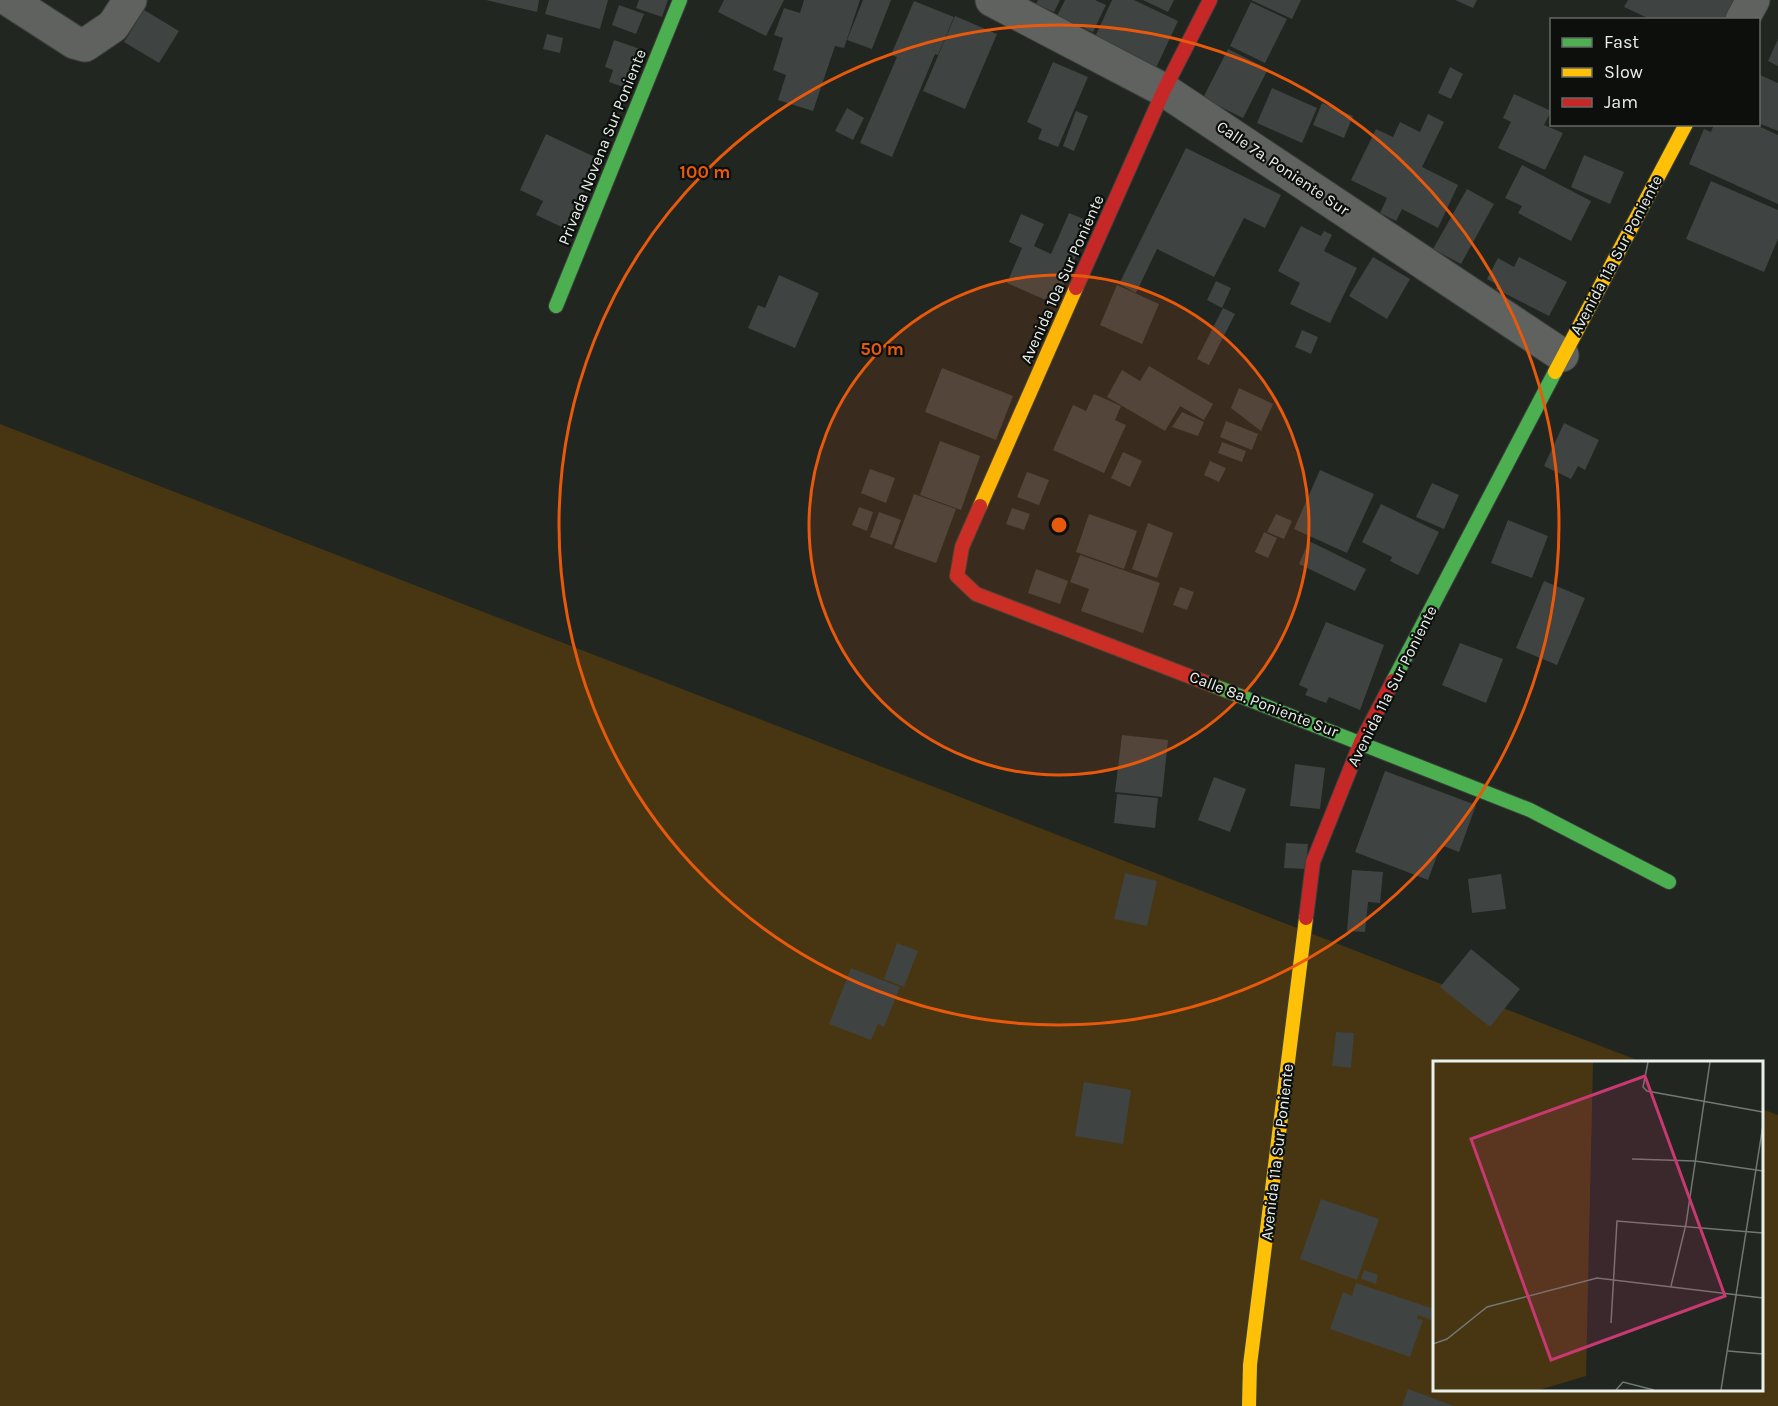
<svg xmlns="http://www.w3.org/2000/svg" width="1778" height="1406" font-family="Karla,sans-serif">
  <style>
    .green { fill: #473611 }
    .building { fill: #3f4341 }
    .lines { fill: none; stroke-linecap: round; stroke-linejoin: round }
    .street-casing { stroke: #3b403c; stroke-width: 35 }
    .fast-casing { stroke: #3b403c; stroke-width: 16 }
    .slow-casing { stroke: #3b403c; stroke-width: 16 }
    .jam-casing { stroke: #3b403c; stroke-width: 16 }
    .street { stroke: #5f625f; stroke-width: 33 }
    .fast { stroke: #4caf50; stroke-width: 14 }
    .slow { stroke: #ffc107; stroke-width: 14 }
    .jam { stroke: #c62828; stroke-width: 14 }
    .ring { fill: none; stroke: #e8590c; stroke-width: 3 }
    .labels { text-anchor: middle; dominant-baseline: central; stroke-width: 4.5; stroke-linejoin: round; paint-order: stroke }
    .street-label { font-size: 16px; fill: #eaf0eb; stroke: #0c0f0c }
    .inset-road { fill: none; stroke: #717772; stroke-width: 1.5 }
    .view { fill: #c83871; fill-opacity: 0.15; stroke: #c83871; stroke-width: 3 }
    .inset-edge { fill: none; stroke: #eaf0eb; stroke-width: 3 }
    .centre { fill: #e8590c; stroke: #0c0f0c; stroke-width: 3 }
    .ring-label { font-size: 18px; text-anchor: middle; font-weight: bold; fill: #e8590c; stroke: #0c0f0c; stroke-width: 4.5; stroke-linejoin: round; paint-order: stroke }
  </style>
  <rect width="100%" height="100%" fill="#212621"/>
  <polygon class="green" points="0,424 1642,1062 1434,1062 1434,1390 1762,1390 1762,1109 1778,1115 1778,1406 0,1406"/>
  <g class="building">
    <polygon points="486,0 539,0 537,12"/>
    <polygon points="549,0 608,0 600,29 545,14"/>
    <polygon points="639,0 668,0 662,17 636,8"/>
    <polygon points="724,0 784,0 766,36 718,12"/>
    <polygon points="804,0 860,0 844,48 835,46 813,111 778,100 786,75 773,70 783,38 774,35 784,8 800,13"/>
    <polygon points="863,0 891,0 872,49 847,40"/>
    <polygon points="1038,0 1060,0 1054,12 1036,4"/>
    <polygon points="1065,0 1095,0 1106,5 1093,32 1057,16"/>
    <polygon points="1112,0 1134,0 1178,21 1156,68 1094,39"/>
    <polygon points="1143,0 1174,0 1168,12"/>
    <polygon points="1251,0 1301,0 1292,19"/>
    <polygon points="1455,0 1477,0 1473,8"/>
    <polygon points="1628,0 1734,0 1731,6 1737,20 1652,20 1624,7"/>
    <polygon points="914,1 954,17 938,55 935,54 892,157 860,143 897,57 891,55"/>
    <polygon points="1251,2 1287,19 1265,63 1230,46"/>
    <polygon points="619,5 644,14 636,34 612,25"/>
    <polygon points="144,10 179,31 159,63 124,42"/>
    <polygon points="955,16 997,34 965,109 923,91"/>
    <polygon points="547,34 563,38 560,53 543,49"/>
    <polygon points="1778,39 1778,66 1768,61"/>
    <polygon points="614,40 643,50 629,89 609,82 613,70 605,67"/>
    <polygon points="1228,49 1268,69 1243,118 1203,98"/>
    <polygon points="1053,62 1088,77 1058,147 1038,139 1042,129 1027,122"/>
    <polygon points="1450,67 1463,74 1451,99 1438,93"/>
    <polygon points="1760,75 1778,83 1778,131 1758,123"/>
    <polygon points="1272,88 1317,108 1302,143 1257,123"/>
    <polygon points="1514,94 1551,111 1544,125 1563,133 1545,170 1498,148 1511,122 1503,118"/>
    <polygon points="1322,103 1353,116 1344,138 1313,125"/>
    <polygon points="847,108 864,118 853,140 835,131"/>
    <polygon points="1076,111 1088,116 1074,151 1063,146"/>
    <polygon points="1428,114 1444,122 1422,167 1458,185 1438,228 1402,209 1396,221 1380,213 1387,198 1351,180 1376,129 1393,137 1400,122 1420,132"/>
    <polygon points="1714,124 1754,124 1778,135 1778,204 1689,164 1704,129 1711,132"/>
    <polygon points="546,134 599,159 566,229 536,215 543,201 520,190"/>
    <polygon points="1186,148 1281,195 1265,228 1244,218 1214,277 1157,249 1136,293 1119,284"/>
    <polygon points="1584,155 1624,172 1610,204 1571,187"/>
    <polygon points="1522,165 1591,201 1571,241 1518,213 1522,206 1505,198"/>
    <polygon points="1711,181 1778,210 1778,239 1764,272 1686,239"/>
    <polygon points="1467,189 1494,204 1461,264 1433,249"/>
    <polygon points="1069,213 1091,222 1055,304 1007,283 1022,248 1009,242 1021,214 1044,224 1034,246 1051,254"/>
    <polygon points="1301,226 1321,236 1324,231 1332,235 1324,251 1357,268 1330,323 1290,304 1300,283 1278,271"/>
    <polygon points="1373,257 1410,279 1387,319 1349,296"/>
    <polygon points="1519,257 1567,282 1549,316 1496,289 1498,285 1487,279 1498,258 1514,267"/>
    <polygon points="779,275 819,293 795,348 748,328 758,305 765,308"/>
    <polygon points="1216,281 1231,288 1222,308 1207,300"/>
    <polygon points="1117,285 1159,304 1142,344 1100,325"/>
    <polygon points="1223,308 1235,314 1209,365 1197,359"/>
    <polygon points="1302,330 1318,337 1311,354 1295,347"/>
    <polygon points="1149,366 1213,404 1204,420 1180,406 1165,431 1107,397 1122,370 1140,381"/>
    <polygon points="942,368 1013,396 996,440 925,412"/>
    <polygon points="1239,388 1273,404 1261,431 1231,408"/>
    <polygon points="1094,394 1121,406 1115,420 1126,425 1104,473 1053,450 1073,405 1086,411"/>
    <polygon points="1182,412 1204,422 1198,436 1172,427"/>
    <polygon points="1226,421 1258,434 1252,450 1220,437"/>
    <polygon points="1564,423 1599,440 1585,470 1578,466 1571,479 1544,466"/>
    <polygon points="940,441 980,456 961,510 920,495"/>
    <polygon points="1222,442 1246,451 1242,462 1218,453"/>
    <polygon points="1123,452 1142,461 1130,487 1111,478"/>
    <polygon points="1210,461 1226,468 1219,482 1204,475"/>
    <polygon points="870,469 895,478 886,503 861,493"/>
    <polygon points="1320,470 1374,494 1347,553 1294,529"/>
    <polygon points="1027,472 1049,480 1039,505 1017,497"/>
    <polygon points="1432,483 1459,495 1444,529 1416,517"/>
    <polygon points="914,494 956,509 936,563 894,548"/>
    <polygon points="1381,504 1439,532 1418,575 1390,561 1392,557 1362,542"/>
    <polygon points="859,507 873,512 867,531 852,525"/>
    <polygon points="1012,508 1030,514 1024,530 1006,524"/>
    <polygon points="879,512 901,520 892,545 870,537"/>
    <polygon points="1089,514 1137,531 1124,569 1076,552"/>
    <polygon points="1276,514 1292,521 1284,539 1267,532"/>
    <polygon points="1508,520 1548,536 1532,578 1491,563"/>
    <polygon points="1148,523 1173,533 1157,578 1132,569"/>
    <polygon points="1264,532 1277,538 1268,558 1255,552"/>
    <polygon points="1309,541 1366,569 1355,591 1299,564"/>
    <polygon points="1080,555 1160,583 1143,633 1081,611 1089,589 1070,582"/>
    <polygon points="1036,569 1068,581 1060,604 1028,593"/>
    <polygon points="1544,581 1585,598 1557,665 1516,648"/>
    <polygon points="1180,587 1194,592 1187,610 1173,605"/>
    <polygon points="1326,622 1384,645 1360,710 1329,697 1326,703 1305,695 1308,689 1299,685"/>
    <polygon points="1460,643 1503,659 1486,703 1442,685"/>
    <polygon points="1122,735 1168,740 1162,797 1115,792"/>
    <polygon points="1295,764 1325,768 1320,809 1290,806"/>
    <polygon points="1385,771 1476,805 1459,852 1441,845 1428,880 1355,852"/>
    <polygon points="1214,777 1246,789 1230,832 1198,820"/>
    <polygon points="1117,794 1158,798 1155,828 1114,823"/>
    <polygon points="1286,843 1308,844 1306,869 1284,868"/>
    <polygon points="1352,870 1383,872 1380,903 1368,902 1365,932 1347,931"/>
    <polygon points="1125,873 1157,881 1147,926 1114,919"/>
    <polygon points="1501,874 1506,909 1472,913 1468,879"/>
    <polygon points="897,943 918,951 904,987 884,979"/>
    <polygon points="1471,949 1520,989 1490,1027 1440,987"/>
    <polygon points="851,968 900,987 884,1027 878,1024 871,1040 829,1024"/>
    <polygon points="1336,1032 1354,1033 1351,1068 1332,1066"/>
    <polygon points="1084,1082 1131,1090 1123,1144 1075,1136"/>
    <polygon points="1321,1199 1379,1219 1357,1280 1300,1259"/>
    <polygon points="1364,1270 1378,1275 1376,1284 1361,1279"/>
    <polygon points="1356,1283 1434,1309 1431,1320 1418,1315 1417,1319 1423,1320 1410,1357 1330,1329 1343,1292 1352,1296"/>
    <polygon points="1408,1389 1454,1406 1402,1406"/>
  </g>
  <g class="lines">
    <g class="street-casing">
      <g id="street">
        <polyline points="9,0 74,42 85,45 113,26 130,0"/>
        <polyline points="992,0 1164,90 1562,355"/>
        <polyline points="1742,20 1753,0"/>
      </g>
    </g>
    <g class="fast-casing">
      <g id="fast">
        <polyline points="556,306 680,0"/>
        <polyline points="1393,681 1555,372"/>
        <polyline points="1212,685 1530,810 1669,882"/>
      </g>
    </g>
    <g class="slow-casing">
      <g id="slow">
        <polyline points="1555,372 1686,124"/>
        <polyline points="980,506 1076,288"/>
        <polyline points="1249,1406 1250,1365 1306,918"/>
      </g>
    </g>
    <g class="jam-casing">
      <g id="jam">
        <polyline points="1076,288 1164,90 1210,0"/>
        <polyline points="980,506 962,547 957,576 976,594 1212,685"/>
        <polyline points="1306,918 1313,862 1361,742 1393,681"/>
      </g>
    </g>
    <use href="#street" class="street"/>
    <use href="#fast" class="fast"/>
    <use href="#slow" class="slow"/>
    <use href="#jam" class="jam"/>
  </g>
  <circle cx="1059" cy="525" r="250" fill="#e8590c" fill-opacity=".12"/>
  <g class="ring">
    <circle cx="1059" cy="525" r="250"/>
    <circle cx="1059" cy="525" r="500"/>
  </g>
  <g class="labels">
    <g class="street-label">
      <text transform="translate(602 147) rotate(-68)">Privada Novena Sur Poniente</text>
      <text transform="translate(1283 168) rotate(34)">Calle 7a. Poniente Sur</text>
      <text transform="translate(1616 255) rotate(-62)">Avenida 11a Sur Poniente</text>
      <text transform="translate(1062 279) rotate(-66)">Avenida 10a Sur Poniente</text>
      <text transform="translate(1392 686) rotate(-63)">Avenida 11a Sur Poniente</text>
      <text transform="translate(1264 704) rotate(21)">Calle 8a. Poniente Sur</text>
      <text transform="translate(1277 1152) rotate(-83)">Avenida 11a Sur Poniente</text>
    </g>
  </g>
  <g transform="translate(1433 1061)">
    <rect width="330" height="330" fill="#212621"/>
    <path d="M0 1H160L153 315 106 329H0Z" fill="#473611"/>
    <path class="inset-road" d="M215 1 210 26 214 30 330 51M199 98 262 100 330 110M238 225 253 163 277 1M178 262 184 160 330 172M0 283 14 278 54 246 164 217 330 237M295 290 330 293M183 329 190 321 221 329M288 329 330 64"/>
    <path class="view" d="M212 15 292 235 118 299 38 78Z"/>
    <rect width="330" height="330" class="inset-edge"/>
  </g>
  <circle cx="1059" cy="525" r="9" class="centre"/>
  <g class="ring-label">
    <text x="705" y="178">100 m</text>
    <text x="882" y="355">50 m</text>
  </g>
  <rect x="1550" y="18" width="210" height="108" fill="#0c0f0c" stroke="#656965" stroke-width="1.5"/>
  <rect x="1562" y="38" width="30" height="9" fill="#4caf50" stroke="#656965" stroke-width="1.5"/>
  <text x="1604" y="48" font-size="18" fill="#eaf0eb">Fast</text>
  <rect x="1562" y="68" width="30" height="9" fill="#ffc107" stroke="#656965" stroke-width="1.5"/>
  <text x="1604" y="78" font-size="18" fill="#eaf0eb">Slow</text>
  <rect x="1562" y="98" width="30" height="9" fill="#c62828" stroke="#656965" stroke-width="1.5"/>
  <text x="1604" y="108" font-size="18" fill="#eaf0eb">Jam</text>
</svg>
